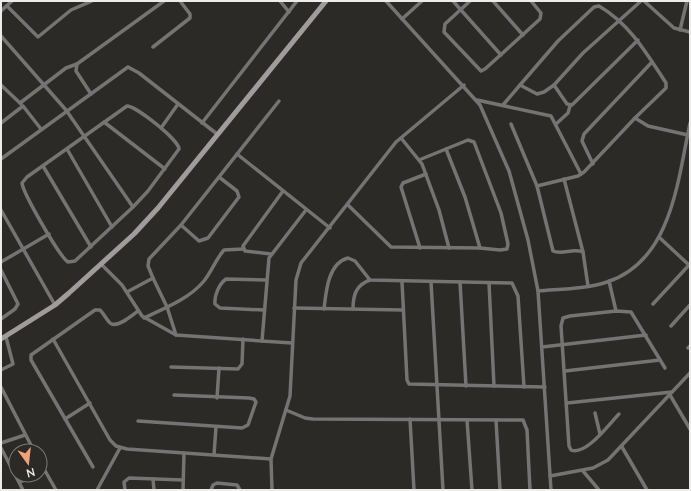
<svg xmlns="http://www.w3.org/2000/svg" width="691" height="491" font-family="Lato,sans-serif">
  <style>
    .lines { fill: none; stroke-linecap: round; stroke-linejoin: round }
    .street { stroke: #757373; stroke-width: 3.5 }
    .secondary { stroke: #a09c9d; stroke-width: 5 }
  </style>
  <rect width="100%" height="100%" fill="#2c2a26"/>
  <g class="lines">
    <g class="street">
      <polyline points="280,1 289,12"/>
      <polyline points="386,1 480,105 509,171 528,240 538,291 551,490"/>
      <polyline points="453,1 501,55"/>
      <polyline points="470,1 445,24 444,32 481,71 485,69 540,19 541,13 531,1"/>
      <polyline points="493,1 523,35"/>
      <polyline points="644,1 674,28 690,32"/>
      <polyline points="7,6 38,37 71,10 92,1"/>
      <polyline points="1,11 12,1"/>
      <polyline points="402,19 422,1"/>
      <polyline points="680,30 687,1"/>
      <polyline points="1,36 66,110 133,207"/>
      <polyline points="153,47 190,18 190,14 180,1"/>
      <polyline points="1,85 21,104"/>
      <polyline points="554,85 567,104 572,105 638,40"/>
      <polyline points="91,94 76,71 77,64 164,1"/>
      <polyline points="477,100 551,116 581,174"/>
      <polyline points="20,103 66,68 77,64"/>
      <polyline points="503,105 520,85"/>
      <path d="M127 106C136 106 179 140 179 149L148 191 133 207 75 261 68 262C59 256 23 193 22 183L27 177Z"/>
      <polyline points="635,118 648,126 688,135"/>
      <polyline points="104,122 165,169"/>
      <polyline points="1,123 23,106 41,129"/>
      <polyline points="202,123 297,1"/>
      <path d="M511 124 537 186 553 251C562 255 573 248 583 252L588 286"/>
      <polyline points="556,124 568,113 570,106"/>
      <polyline points="161,128 178,104"/>
      <polyline points="401,138 422,164 439,210 449,248"/>
      <polyline points="67,149 112,227"/>
      <polyline points="446,149 465,197 480,248"/>
      <polyline points="237,154 330,228"/>
      <polyline points="1,159 128,67 139,73 217,134"/>
      <polyline points="593,164 582,141 584,134 652,62"/>
      <polyline points="43,166 91,247"/>
      <polyline points="564,179 583,252"/>
      <path d="M537 186 578 176 584 172 635 118 666 88V83C647 54 630 24 599 6L594 7 558 41 520 85 537 94 544 92 554 85 583 53 641 1"/>
      <polyline points="348,205 391,247 480,248 500,250 507,249 508,244 501,213 474,142 468,140 419,160"/>
      <polyline points="1,210 55,305"/>
      <polyline points="181,225 199,241 208,238 239,197 237,191 219,177"/>
      <polyline points="660,238 690,266"/>
      <polyline points="420,248 401,187 403,183 426,174"/>
      <polyline points="271,254 245,251 243,246 283,191"/>
      <polyline points="1,262 49,234"/>
      <polyline points="101,264 122,285 142,316 176,335 292,343"/>
      <polyline points="1,270 18,304 15,309 1,319"/>
      <polyline points="153,278 167,307 176,335"/>
      <polyline points="609,281 616,311"/>
      <polyline points="402,282 407,380 409,384 545,387"/>
      <polyline points="431,282 443,490"/>
      <polyline points="460,282 466,386"/>
      <polyline points="489,283 494,386"/>
      <path d="M538 291C561 289 586 289 607 282 672 261 678 179 690 123"/>
      <polyline points="127,292 153,278 148,266 149,259 181,225 279,101"/>
      <polyline points="653,304 690,264"/>
      <polyline points="294,308 402,310"/>
      <path d="M324 309C326 292 328 263 348 258L355 261 370 280 512 283 518 296 524 387"/>
      <path d="M353 309C353 295 356 285 370 280"/>
      <path d="M264 310 220 308 215 304C214 296 219 284 226 279L266 280"/>
      <path d="M144 318C165 308 189 299 204 281 212 271 216 259 224 250L243 249"/>
      <polyline points="671,326 690,305"/>
      <polyline points="53,339 110,440 116,446 127,449 271,459"/>
      <polyline points="262,341 269,258 306,210"/>
      <polyline points="542,347 646,335"/>
      <polyline points="688,348 690,346"/>
      <polyline points="171,367 238,369 242,364 243,339"/>
      <polyline points="1,370 13,364 6,337"/>
      <polyline points="565,371 660,360"/>
      <polyline points="1,387 34,451"/>
      <polyline points="670,395 690,429"/>
      <polyline points="217,398 219,368"/>
      <polyline points="567,403 672,392"/>
      <polyline points="286,410 305,418 313,419 523,420 527,430 530,490"/>
      <polyline points="595,413 600,434"/>
      <path d="M619 414C609 424 586 456 571 450L569 446 561 326 563 318 570 316 616 311 631 312 665 368"/>
      <polyline points="65,419 90,403"/>
      <polyline points="410,419 414,490"/>
      <polyline points="467,420 472,490"/>
      <polyline points="496,420 500,490"/>
      <polyline points="138,421 242,428 248,425 256,402 254,399 249,398 174,395"/>
      <polyline points="1,443 25,435"/>
      <polyline points="622,447 647,490"/>
      <polyline points="1,448 23,490"/>
      <polyline points="214,455 216,427"/>
      <polyline points="40,462 56,490"/>
      <path d="M93 467 31 360V355L95 310H100C104 314 106 319 110 323 117 329 132 315 138 311"/>
      <polyline points="583,471 599,490"/>
      <polyline points="550,476 593,468 608,460 690,373"/>
      <polyline points="153,479 154,490"/>
      <polyline points="19,482 38,475"/>
      <polyline points="97,490 120,448"/>
      <polyline points="125,490 124,482 129,478 183,480"/>
      <polyline points="183,490 184,453"/>
      <polyline points="211,490 213,485 217,483 237,485 240,490"/>
      <polyline points="272,490 271,459 290,396 296,280 301,263 396,142 464,85"/>
    </g>
    <polyline class="secondary" points="1,339 55,305 69,293 134,234 158,208 326,1"/>
  </g>
  <rect width="691" height="491" fill="none" stroke="#eeecea" stroke-width="4"/>
  <g transform="translate(28 463) rotate(165)"><circle r="19" fill="#2c2a26" stroke="#7a7874"/>
  <path d="M0-3L7 15L0 10L-7 15Z" fill="#f0a279"/>
  <text y="-6" font-size="11" font-weight="bold" text-anchor="middle" fill="#eeecea">N</text>
  </g>
</svg>
